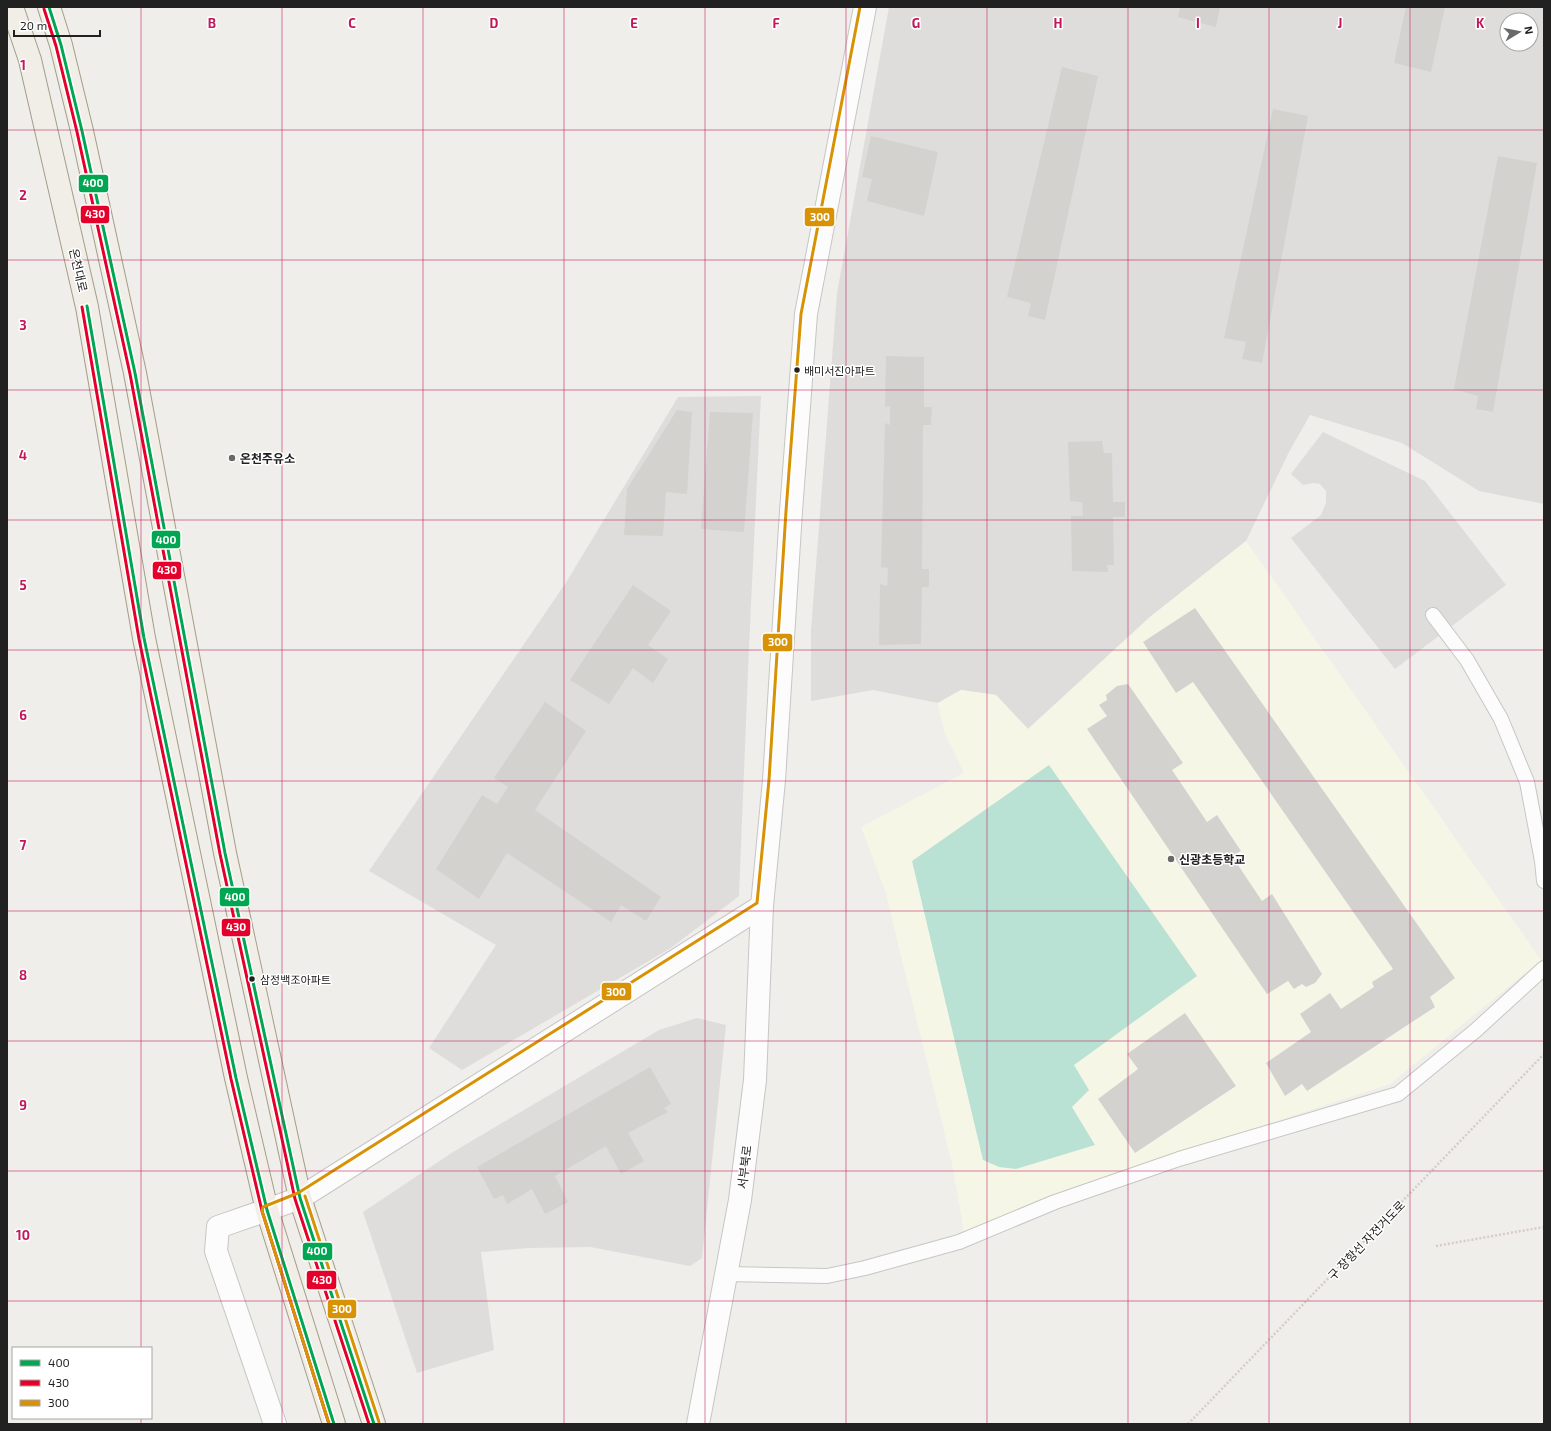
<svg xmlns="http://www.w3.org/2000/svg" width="1551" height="1431" font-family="'Exo 2','Noto Sans KR',sans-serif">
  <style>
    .residential { fill: #dedddb; fill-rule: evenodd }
    .education { fill: #f6f6e7 }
    .pitch { fill: #b9e2d4 }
    .building { fill: #d4d2cf }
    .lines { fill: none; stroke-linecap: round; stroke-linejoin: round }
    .service-casing { stroke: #c6c6c4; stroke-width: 16 }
    .minor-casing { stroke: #c6c6c4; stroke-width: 24 }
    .tertiary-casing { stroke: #c6c6c4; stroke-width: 24 }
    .primary-casing { stroke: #a49d88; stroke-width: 24 }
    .path { stroke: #d7ccc9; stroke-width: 2.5; stroke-dasharray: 2 2; stroke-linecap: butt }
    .service { stroke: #fdfcfc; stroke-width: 14 }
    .minor { stroke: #fdfcfc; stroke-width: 22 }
    .tertiary { stroke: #fdfcfc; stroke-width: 22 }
    .primary { stroke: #f1ede7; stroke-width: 22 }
    .bus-1-casing { stroke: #fff; stroke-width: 6 }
    .bus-2-casing { stroke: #fff; stroke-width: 6 }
    .bus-3-casing { stroke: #fff; stroke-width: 6 }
    .bus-1 { stroke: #00a651; stroke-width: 3 }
    .bus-2 { stroke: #e4002b; stroke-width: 3 }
    .bus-3 { stroke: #d79205; stroke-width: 3 }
    .grid { fill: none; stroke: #c2185b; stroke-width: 1; stroke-opacity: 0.55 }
    .bus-dot { fill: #212121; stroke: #fff; stroke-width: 1.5 }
    .poi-dot { fill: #696967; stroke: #fff; stroke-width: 1.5 }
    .labels { text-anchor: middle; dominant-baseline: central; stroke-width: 3; stroke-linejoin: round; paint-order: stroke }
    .bus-label { font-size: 11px; fill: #212121; stroke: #fff; text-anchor: start }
    .street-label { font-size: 12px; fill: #212121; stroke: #fff }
    .poi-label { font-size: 12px; font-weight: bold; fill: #212121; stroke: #fff; text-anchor: start }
    .grid-label { font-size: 13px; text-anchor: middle; font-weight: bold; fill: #c2185b; stroke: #fff; stroke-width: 3; stroke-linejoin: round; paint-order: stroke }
    .line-badge { stroke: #fff; stroke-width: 1.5 }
    .badge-label { font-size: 11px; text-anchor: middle; font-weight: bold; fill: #fff }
  </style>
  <rect width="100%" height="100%" fill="#efeeea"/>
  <g class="residential">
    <path d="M889 7H1544V504L1479 491 1402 443 1310 415 1289 452 1246 541 1150 617 1028 729 996 695 961 690 938 703 873 690 811 701V630L837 293ZM1507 20H1531V44H1507Z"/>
    <polygon points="761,396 749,647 739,896 671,948 462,1070 429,1048 496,945 369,871 567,581 678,397"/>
    <polygon points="1323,432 1425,481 1506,585 1395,669 1291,538 1321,515 1326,503 1326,491 1320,484 1314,483 1303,485 1291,474"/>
    <polygon points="697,1018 726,1025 702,1258 690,1266 590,1247 528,1248 481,1252 494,1350 417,1373 363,1212 453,1152 659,1030"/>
  </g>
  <polygon class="education" points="1246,541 1541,960 1390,1084 1101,1178 1020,1208 964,1232 953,1168 885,890 861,827 964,773 944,732 938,703 961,690 996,695 1028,729 1150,617"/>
  <polygon class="pitch" points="1049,765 1197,976 1074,1065 1089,1090 1072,1107 1095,1145 1016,1169 999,1167 983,1160 912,861"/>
  <g class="building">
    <polygon points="1180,7 1220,7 1216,27 1178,17"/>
    <polygon points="1406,7 1445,7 1431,72 1394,63"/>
    <polygon points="1062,67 1098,76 1045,320 1028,316 1031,303 1007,297"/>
    <polygon points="1273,109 1308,116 1262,363 1242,359 1246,342 1224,338"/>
    <polygon points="871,136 938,152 924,216 867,201 872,179 862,177"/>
    <polygon points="1498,156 1537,163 1493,412 1476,409 1478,396 1454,389"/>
    <polygon points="886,356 924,357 924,407 932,407 931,425 923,425 922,569 929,569 929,587 922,587 921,644 879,645 880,584 887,586 888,568 881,567 885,423 890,425 890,406 885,407"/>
    <polygon points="677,410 692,412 687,494 666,492 663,536 624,535 627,489"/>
    <polygon points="710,412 753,413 744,532 701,529"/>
    <polygon points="1102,441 1104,453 1112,453 1113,502 1125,502 1125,517 1113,517 1114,565 1107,565 1108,572 1072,571 1071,516 1083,516 1082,502 1070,501 1068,442"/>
    <polygon points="633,585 671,611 648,645 668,659 653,683 633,668 609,704 570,680"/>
    <polygon points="1195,608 1455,978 1430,997 1435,1007 1307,1091 1302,1084 1285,1096 1266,1063 1311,1032 1300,1014 1330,993 1341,1009 1374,987 1372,982 1393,969 1193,682 1176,693 1143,642"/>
    <polygon points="1128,684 1183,763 1172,770 1207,822 1217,815 1241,851 1232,856 1262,901 1272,894 1322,974 1315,983 1306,987 1302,984 1294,989 1288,981 1267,994 1087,729 1107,716 1099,705 1107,700 1106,695 1117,686"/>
    <polygon points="545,702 586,731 535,810 661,897 646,921 621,905 611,922 507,853 479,899 436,869 482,795 497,804 508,787 494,778"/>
    <polygon points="1185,1013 1236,1086 1135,1153 1098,1099 1138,1069 1127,1054"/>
    <polygon points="650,1067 671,1104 664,1108 668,1112 628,1133 644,1161 621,1174 606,1146 555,1176 568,1202 545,1214 532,1189 507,1204 503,1195 494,1199 477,1167"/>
  </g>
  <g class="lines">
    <g class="service-casing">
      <g id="service">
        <polyline points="1433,615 1467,660 1501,719 1527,782 1542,861 1544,881"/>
        <polyline points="726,1274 827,1276 865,1268 959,1242 1055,1202 1179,1159 1398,1094 1475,1031 1544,968"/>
      </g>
    </g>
    <g class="minor-casing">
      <polyline id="minor" points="267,1210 300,1198 762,906"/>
    </g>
    <g class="tertiary-casing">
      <g id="tertiary">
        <polyline points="267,1210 218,1227 216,1251 275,1424"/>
        <polyline points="698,1424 740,1200 755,1080 762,906 774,780 791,511 806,314 865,7"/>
      </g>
    </g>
    <g class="primary-casing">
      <g id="primary">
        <polyline points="12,7 30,60 87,307 144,638 236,1078 267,1210 334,1424"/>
        <polyline points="49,7 61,45 82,131 135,373 225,853 300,1198 374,1424"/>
      </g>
    </g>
    <g class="path">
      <polyline points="1436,1246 1544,1227"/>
      <polyline points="1188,1424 1544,1054"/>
    </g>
    <use href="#service" class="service"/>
    <use href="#minor" class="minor"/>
    <use href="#tertiary" class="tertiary"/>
    <use href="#primary" class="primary"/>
    <g class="bus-1-casing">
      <g id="bus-1">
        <polyline points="49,7 61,45 82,131 135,373 225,853 300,1198 374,1424"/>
        <polyline points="87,306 144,638 236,1078 267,1210 334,1424"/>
      </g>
    </g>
    <g class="bus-2-casing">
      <g id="bus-2">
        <polyline points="44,9 56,46 77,132 130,374 220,854 295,1199 369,1424"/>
        <polyline points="82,307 139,639 231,1079 262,1211 329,1424"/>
      </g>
    </g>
    <g class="bus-3-casing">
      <g id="bus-3">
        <polyline points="305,1196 379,1422"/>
        <polyline points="329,1424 262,1211 263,1207 298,1193 757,903 769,780 786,511 801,314 860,7"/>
      </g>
    </g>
    <use href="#bus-1" class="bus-1"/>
    <use href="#bus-2" class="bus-2"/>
    <use href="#bus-3" class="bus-3"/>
  </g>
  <path class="grid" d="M141 7V1348M282 7V1424M423 7V1424M564 7V1424M705 7V1424M846 7V1424M987 7V1424M1128 7V1424M1269 7V1424M1410 7V1424M7 130H1544M7 260H1544M7 390H1544M7 520H1544M7 650H1544M7 781H1544M7 911H1544M7 1041H1544M7 1171H1544M7 1301H1544M141 1418V1424"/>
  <g class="bus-dot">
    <circle cx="797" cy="370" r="3.5"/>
    <circle cx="252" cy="979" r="3.5"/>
  </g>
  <g class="poi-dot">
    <circle cx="232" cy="458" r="4"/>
    <circle cx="1171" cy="859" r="4"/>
  </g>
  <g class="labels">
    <g class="bus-label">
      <text x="804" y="370">배미서진아파트</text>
      <text x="260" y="979">삼정백조아파트</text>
    </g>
    <g class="street-label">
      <text transform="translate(79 270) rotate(77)">온천대로</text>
      <text transform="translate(744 1167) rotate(-83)">서부북로</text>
      <text transform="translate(1366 1240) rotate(-46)">구 장항선 자전거도로</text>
    </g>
    <g class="poi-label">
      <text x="240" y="458">온천주유소</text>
      <text x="1179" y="859">신광초등학교</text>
    </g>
  </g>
  <g class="grid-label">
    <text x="212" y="28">B</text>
    <text x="352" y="28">C</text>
    <text x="494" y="28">D</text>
    <text x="634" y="28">E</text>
    <text x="776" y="28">F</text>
    <text x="916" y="28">G</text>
    <text x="1058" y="28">H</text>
    <text x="1198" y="28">I</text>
    <text x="1340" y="28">J</text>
    <text x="1480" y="28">K</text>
    <text x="23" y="70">1</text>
    <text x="23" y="200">2</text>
    <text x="23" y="330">3</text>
    <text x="23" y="460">4</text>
    <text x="23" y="590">5</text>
    <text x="23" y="720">6</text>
    <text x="23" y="850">7</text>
    <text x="23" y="980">8</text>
    <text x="23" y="1110">9</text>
    <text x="23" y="1240">10</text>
  </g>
  <g class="line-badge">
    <rect x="78" y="174" width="31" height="19" rx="4" fill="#00a651"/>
    <rect x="80" y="205" width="30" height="19" rx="4" fill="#e4002b"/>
    <rect x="804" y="207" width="31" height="20" rx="4" fill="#d79205"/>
    <rect x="151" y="530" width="30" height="19" rx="4" fill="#00a651"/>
    <rect x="152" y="561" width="30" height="19" rx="4" fill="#e4002b"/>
    <rect x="762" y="633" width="31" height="19" rx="4" fill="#d79205"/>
    <rect x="219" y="887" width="31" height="20" rx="4" fill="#00a651"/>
    <rect x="221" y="918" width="30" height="19" rx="4" fill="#e4002b"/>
    <rect x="601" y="982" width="31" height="19" rx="4" fill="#d79205"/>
    <rect x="302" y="1242" width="31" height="19" rx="4" fill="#00a651"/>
    <rect x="306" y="1270" width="31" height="20" rx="4" fill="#e4002b"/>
    <rect x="327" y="1299" width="30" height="20" rx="4" fill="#d79205"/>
  </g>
  <g class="badge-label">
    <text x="93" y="187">400</text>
    <text x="95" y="218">430</text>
    <text x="820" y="221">300</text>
    <text x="166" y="544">400</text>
    <text x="167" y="574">430</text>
    <text x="778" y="646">300</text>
    <text x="235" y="901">400</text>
    <text x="236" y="931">430</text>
    <text x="616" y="996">300</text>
    <text x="317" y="1255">400</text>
    <text x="322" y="1284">430</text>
    <text x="342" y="1313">300</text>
  </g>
  <rect width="1551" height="1431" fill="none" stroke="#212121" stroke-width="16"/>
  <rect x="12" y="1347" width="140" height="72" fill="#ffffff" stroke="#a6a6a6"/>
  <rect x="20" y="1360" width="20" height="6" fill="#00a651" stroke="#a6a6a6"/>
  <text x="48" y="1367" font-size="12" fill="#212121">400</text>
  <rect x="20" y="1380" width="20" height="6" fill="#e4002b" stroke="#a6a6a6"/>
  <text x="48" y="1387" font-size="12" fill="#212121">430</text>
  <rect x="20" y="1400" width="20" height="6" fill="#d79205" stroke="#a6a6a6"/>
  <text x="48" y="1407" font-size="12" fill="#212121">300</text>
  <g transform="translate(1519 32) rotate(80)"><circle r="19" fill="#ffffff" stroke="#a6a6a6"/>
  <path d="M0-3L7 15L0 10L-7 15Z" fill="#696967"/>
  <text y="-6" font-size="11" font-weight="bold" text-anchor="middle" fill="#212121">N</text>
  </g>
  <path d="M14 30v6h86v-6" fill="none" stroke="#212121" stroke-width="2"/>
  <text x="20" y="30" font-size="12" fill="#212121" stroke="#ffffff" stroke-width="3" paint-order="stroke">20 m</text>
</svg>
